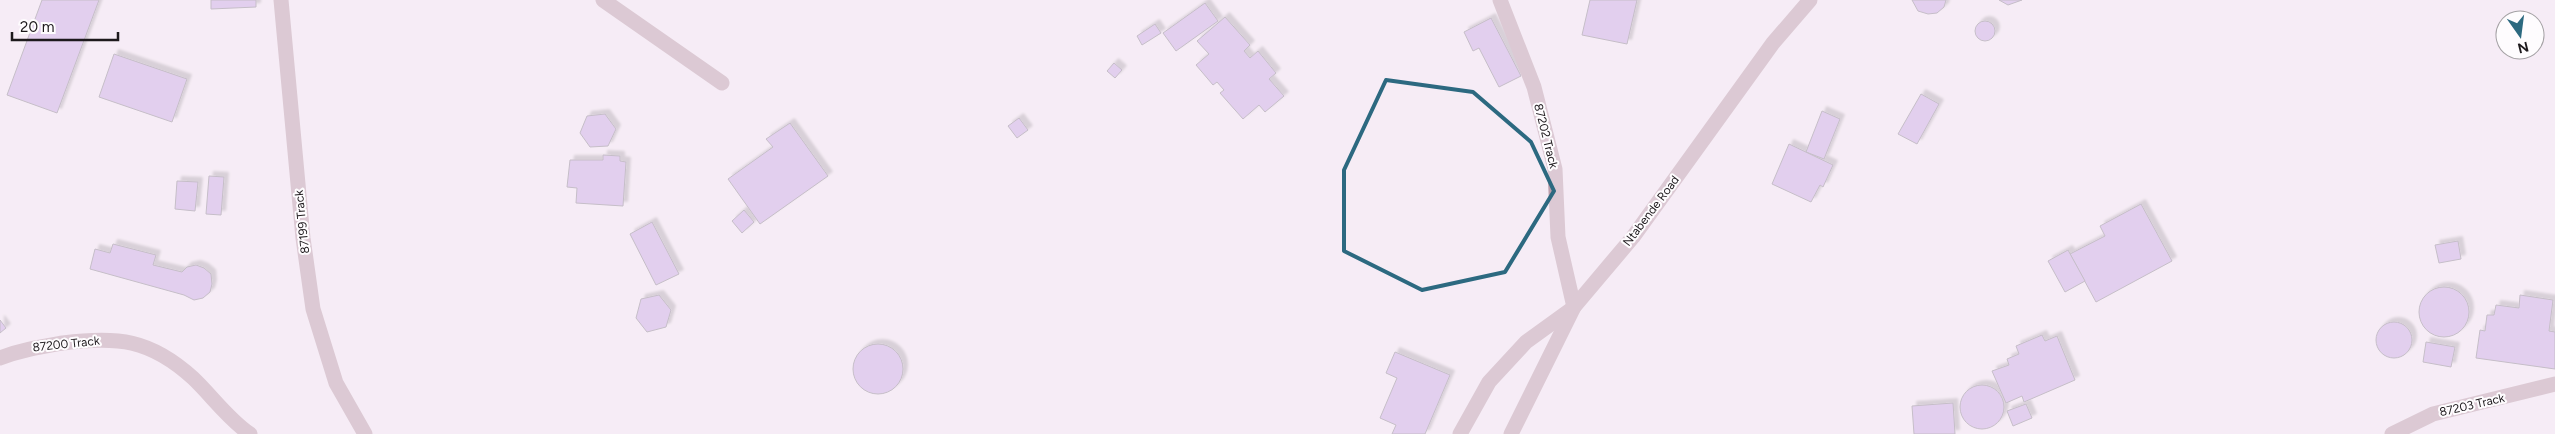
<svg xmlns="http://www.w3.org/2000/svg" width="2555" height="434" font-family="Figtree,sans-serif">
  <style>
    .building { fill: #caabe5; stroke: #8b8590; filter: url(#shadow) }
    .lines { fill: none; stroke-linecap: round; stroke-linejoin: round }
    .minor { stroke: #bc9eab; stroke-width: 15 }
    .marked { fill: none; stroke: #2c6980; stroke-width: 4; stroke-linejoin: round }
    .labels { text-anchor: middle; dominant-baseline: central; stroke-width: 4; stroke-linejoin: round; paint-order: stroke }
    .street-label { font-size: 12px; fill: #1d191c; stroke: #fefcfe }
  </style>
  <defs>
    <filter id="shadow"><feDropShadow dx="4.5" dy="-4.5" stdDeviation="1" flood-color="#0004"/></filter>
  </defs>
  <rect width="100%" height="100%" fill="#f6ecf5"/>
  <g class="building">
    <polygon points="42,0 99,0 57,113 7,95"/>
    <polygon points="211,0 256,0 256,7 211,9"/>
    <polygon points="1590,0 1637,0 1627,44 1582,35"/>
    <polygon points="1912,0 1946,0 1944,7 1937,13 1928,14 1918,11"/>
    <polygon points="1999,0 2022,0 2008,5"/>
    <polygon points="1205,3 1218,21 1176,51 1163,33"/>
    <polygon points="1225,17 1250,45 1244,51 1250,58 1258,51 1276,73 1269,79 1284,96 1265,112 1259,105 1243,119 1220,93 1224,90 1217,82 1213,85 1196,65 1209,54 1197,41"/>
    <polygon points="1491,18 1521,76 1499,87 1479,48 1473,51 1464,32"/>
    <circle cx="1985" cy="31" r="10"/>
    <polygon points="1155,24 1161,33 1142,45 1137,36"/>
    <polygon points="114,54 187,79 172,122 99,97"/>
    <polygon points="1114,63 1122,70 1115,78 1107,71"/>
    <polygon points="1921,94 1939,104 1917,144 1898,134"/>
    <polygon points="1822,111 1840,119 1824,159 1806,152"/>
    <polygon points="605,114 616,129 608,146 590,147 580,133 587,116"/>
    <polygon points="1019,118 1028,130 1017,138 1008,126"/>
    <polygon points="790,123 828,176 760,224 728,179 773,147 766,139"/>
    <polygon points="1789,144 1833,165 1823,187 1820,185 1811,202 1772,184"/>
    <polygon points="603,155 620,156 620,161 626,162 623,206 576,203 577,188 567,187 570,160 603,160"/>
    <polygon points="209,176 224,177 221,215 206,214"/>
    <polygon points="177,181 198,182 195,211 175,209"/>
    <polygon points="2141,204 2172,261 2096,302 2070,254 2105,236 2100,226"/>
    <polygon points="744,210 754,222 742,233 732,221"/>
    <polygon points="652,222 679,274 656,285 630,234"/>
    <polygon points="2458,241 2461,259 2439,263 2435,245"/>
    <polygon points="113,244 156,255 153,265 182,272 187,267 196,265 204,268 211,274 212,284 210,292 203,298 194,300 184,295 90,269 95,249 110,253"/>
    <polygon points="2068,250 2085,281 2065,292 2048,261"/>
    <circle cx="2444" cy="312" r="25"/>
    <polygon points="659,295 671,310 666,327 647,332 636,318 641,299"/>
    <polygon points="2520,295 2553,300 2549,331 2555,332 2555,369 2476,358 2480,330 2485,331 2487,315 2494,315 2496,305 2519,308"/>
    <polygon points="0,320 6,328 0,333"/>
    <circle cx="2394" cy="340" r="18"/>
    <polygon points="2042,335 2045,341 2057,336 2075,380 2024,402 2022,396 2006,403 1992,371 2009,365 2007,359 2019,354 2016,346"/>
    <polygon points="2426,342 2455,347 2451,367 2423,362"/>
    <circle cx="878" cy="369" r="25"/>
    <polygon points="1395,352 1450,375 1425,434 1392,434 1396,425 1380,418 1397,378 1386,373"/>
    <circle cx="1982" cy="407" r="22"/>
    <polygon points="1953,403 1955,434 1914,434 1912,406"/>
    <polygon points="2026,404 2032,418 2013,426 2007,411"/>
  </g>
  <g class="lines">
    <g class="minor">
      <polyline points="281,0 303,238 313,309 336,383 365,434"/>
      <polyline points="603,0 722,83"/>
      <polyline points="1500,0 1534,87 1555,169 1558,237 1574,307"/>
      <path d="M0 358C21 350 40 347 63 343 117 336 150 339 193 378 212 396 228 419 250 434"/>
      <polyline points="1460,434 1489,382 1526,342 1573,308"/>
      <polyline points="1511,434 1574,307 1633,237 1773,43 1810,0"/>
      <polyline points="2392,434 2433,414 2555,384"/>
    </g>
  </g>
  <path d="M0 0H2555V434H0ZM1386 80 1473 92 1531 142 1554 191 1505 272 1422 290 1344 251V170Z" fill="#f6ecf5" fill-opacity=".55" fill-rule="evenodd"/>
  <path class="marked" d="M1386 80 1473 92 1531 142 1554 191 1505 272 1422 290 1344 251V170Z"/>
  <g class="labels">
    <g class="street-label">
      <text transform="translate(1546 136) rotate(76)">87202 Track</text>
      <text transform="translate(1651 211) rotate(-53)">Ntabende Road</text>
      <text transform="translate(302 222) rotate(-96)">87199 Track</text>
      <text transform="translate(66 344) rotate(-6)">87200 Track</text>
      <text transform="translate(2472 405) rotate(-13)">87203 Track</text>
    </g>
  </g>
  <g transform="translate(2520 35) rotate(166)"><circle r="24" fill="#fefcfe" stroke="#a4a1a4"/>
  <path d="M0-4L9 19L0 12L-9 19Z" fill="#2c6980"/>
  <text y="-8" font-size="14" font-weight="bold" text-anchor="middle" fill="#1d191c">N</text>
  </g>
  <path d="M12 32v8h106v-8" fill="none" stroke="#1d191c" stroke-width="2.5"/>
  <text x="20" y="32" font-size="15" fill="#1d191c" stroke="#fefcfe" stroke-width="4" paint-order="stroke">20 m</text>
</svg>
